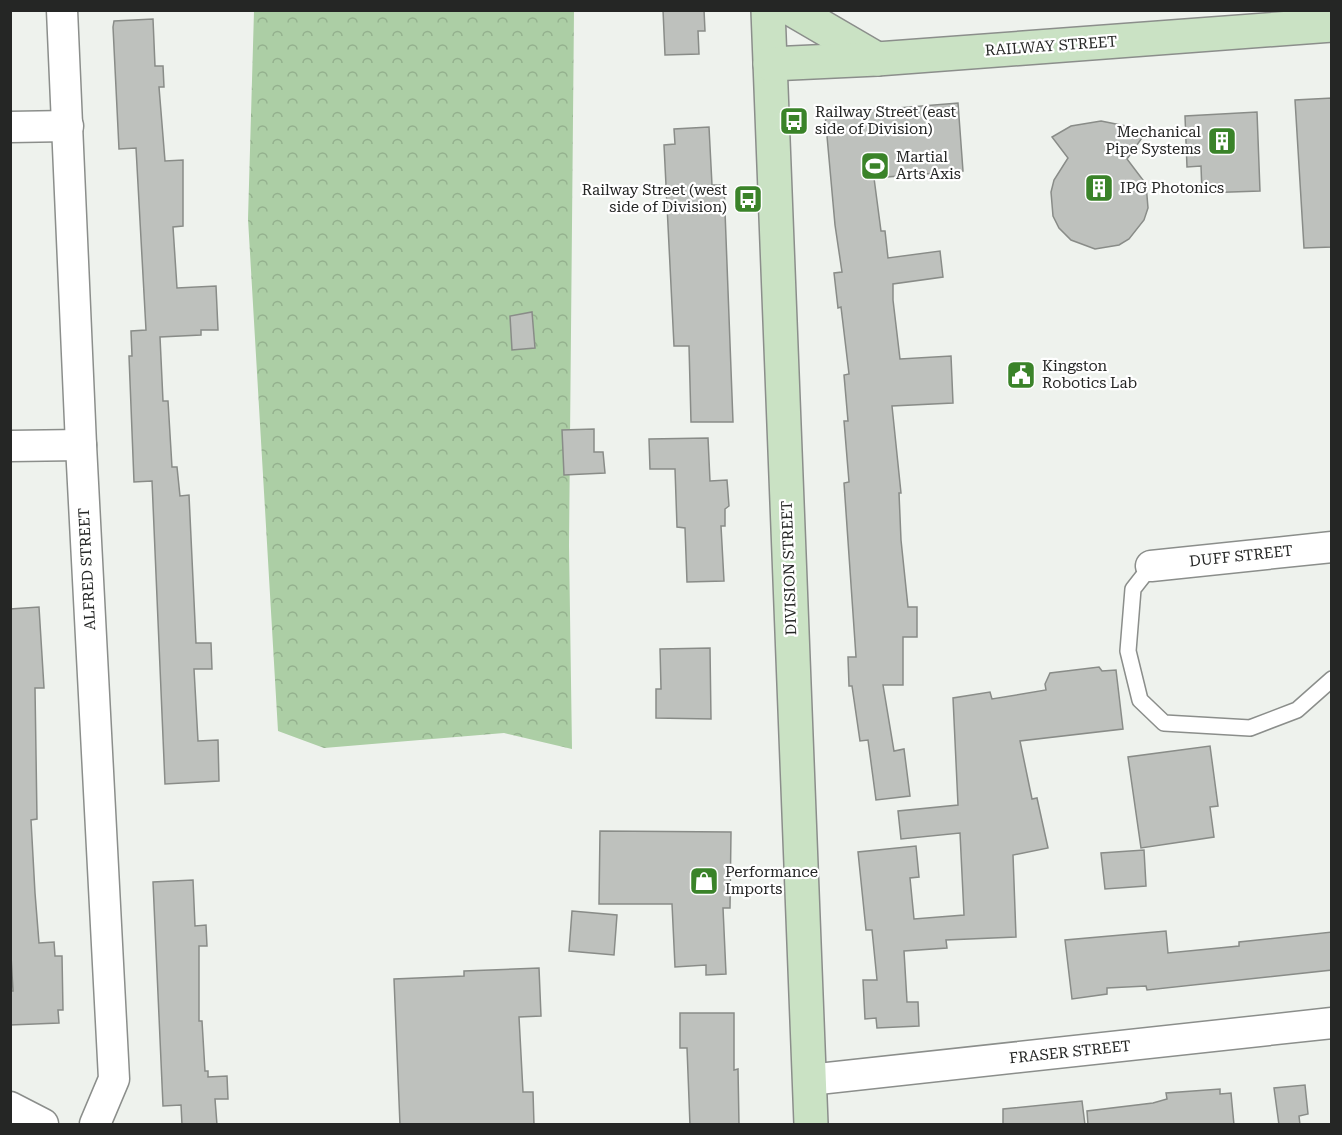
<svg xmlns="http://www.w3.org/2000/svg" width="1342" height="1135" font-family="'Roboto Serif',serif">
  <style>
    .forest { fill: url(#forest-crowns) }
    .building { fill: #bec1bd; stroke: #898c88; stroke-width: 1.5 }
    .lines { fill: none; stroke-linecap: round; stroke-linejoin: round }
    .lane-casing { stroke: #8b8e8b; stroke-width: 18 }
    .street-casing { stroke: #8b8e8b; stroke-width: 33 }
    .secondary-casing { stroke: #8b8e8b; stroke-width: 36 }
    .lane { stroke: #fff; stroke-width: 15 }
    .street { stroke: #fff; stroke-width: 30 }
    .secondary { stroke: #cae2c4; stroke-width: 33 }
    .labels { text-anchor: middle; dominant-baseline: central; stroke-width: 4.5; stroke-linejoin: round; paint-order: stroke }
    .street-label { font-size: 15px; fill: #252625; stroke: #fff }
    .poi-label { font-size: 15px; fill: #252625; stroke: #fff; text-anchor: start }
  </style>
  <defs>
    <pattern id="forest-crowns" width="20" height="18" patternUnits="userSpaceOnUse" patternTransform="scale(1.5)"><rect width="20" height="18" fill="#accea5"/><path d="M2 6a3 3 0 1 1 6 0M12 15a3 3 0 1 1 6 0" fill="none" stroke="#94b18e"/></pattern>
  </defs>
  <rect width="100%" height="100%" fill="#eef2ed"/>
  <polygon class="forest" points="254,11 574,11 569,546 572,749 504,733 324,748 278,731 248,219"/>
  <g class="building">
    <polygon points="663,10 704,10 705,31 698,31 699,54 665,55"/>
    <polygon points="153,19 155,66 163,66 164,87 159,87 165,161 183,160 183,226 173,227 177,288 216,286 218,330 201,330 201,335 160,337 163,401 168,401 172,467 177,467 180,496 189,495 196,643 211,643 212,669 194,669 198,741 218,740 219,781 165,784 152,481 134,482 129,356 132,356 131,331 146,330 136,148 119,149 113,27 114,21"/>
    <polygon points="1332,98 1332,247 1304,248 1295,100"/>
    <polygon points="958,103 963,171 874,178 881,231 885,231 888,258 940,251 943,277 893,284 893,300 900,359 951,356 953,403 892,406 901,493 899,493 901,540 908,607 917,607 917,637 903,637 903,685 883,685 894,751 904,749 910,796 876,800 868,740 860,741 852,686 849,686 848,657 856,657 844,483 849,482 844,421 848,421 844,375 849,374 841,307 838,308 834,273 842,272 835,225 825,114"/>
    <polygon points="1257,112 1260,191 1202,193 1201,166 1187,167 1185,116"/>
    <polygon points="1101,121 1131,127 1144,135 1127,159 1146,184 1148,208 1144,220 1129,239 1119,245 1095,249 1071,240 1059,228 1053,216 1051,192 1054,180 1068,158 1052,137 1071,126"/>
    <polygon points="709,127 712,185 724,185 733,422 691,422 689,346 674,346 664,145 675,144 674,129"/>
    <polygon points="532,312 535,348 512,350 510,316"/>
    <polygon points="594,429 594,452 603,452 605,473 564,475 562,430"/>
    <polygon points="708,438 710,481 727,480 729,506 725,509 725,526 721,526 724,581 687,582 685,528 677,527 675,469 650,469 649,439"/>
    <polygon points="39,607 44,688 35,688 37,819 31,820 35,893 39,943 54,942 55,956 62,956 63,1010 58,1010 59,1023 10,1025 10,991 13,991 10,938 10,609"/>
    <polygon points="710,648 711,719 656,718 656,689 661,689 660,649"/>
    <polygon points="1099,667 1102,671 1116,670 1123,729 1020,741 1032,799 1037,798 1048,848 1013,855 1016,937 946,940 947,948 904,951 907,1002 918,1002 919,1026 877,1028 876,1018 865,1019 863,980 877,980 872,930 866,930 858,852 916,846 919,877 910,878 914,919 964,915 960,833 901,839 898,811 958,805 953,698 990,692 992,699 1046,690 1045,684 1050,673"/>
    <polygon points="1210,746 1218,806 1210,807 1214,837 1141,848 1128,757"/>
    <polygon points="600,831 731,832 730,908 723,908 726,974 706,975 706,965 675,967 672,904 599,904"/>
    <polygon points="1144,850 1146,886 1105,889 1101,853"/>
    <polygon points="193,880 195,926 206,925 207,946 199,946 199,1021 202,1021 205,1071 208,1071 208,1077 227,1076 228,1099 215,1099 217,1125 182,1125 181,1105 163,1106 153,882"/>
    <polygon points="572,911 617,915 614,955 569,951"/>
    <polygon points="1166,931 1168,953 1239,946 1239,942 1332,932 1332,970 1147,990 1146,986 1107,988 1107,994 1072,999 1065,940"/>
    <polygon points="539,968 541,1016 519,1017 523,1092 533,1092 534,1125 400,1125 394,979 464,976 464,971"/>
    <polygon points="680,1013 734,1013 734,1070 738,1069 739,1125 690,1125 687,1048 680,1048"/>
    <polygon points="1305,1085 1308,1114 1299,1116 1300,1125 1279,1125 1274,1088"/>
    <polygon points="1220,1089 1220,1094 1231,1093 1234,1125 1088,1125 1087,1111 1153,1103 1167,1099 1166,1093"/>
    <polygon points="1082,1101 1085,1125 1003,1125 1003,1109"/>
  </g>
  <g class="lines">
    <g class="lane-casing">
      <polyline id="lane" points="1151,566 1133,589 1128,651 1140,700 1164,723 1250,728 1297,710 1332,679"/>
    </g>
    <g class="street-casing">
      <g id="street">
        <polyline points="62,10 81,445 114,1079 95,1124"/>
        <polyline points="10,127 68,126"/>
        <polyline points="10,446 81,445"/>
        <polyline points="1151,566 1332,547"/>
        <polyline points="809,1080 1332,1023"/>
        <polyline points="10,1107 43,1124"/>
      </g>
    </g>
    <g class="secondary-casing">
      <g id="secondary">
        <polyline points="768,10 811,1124"/>
        <polyline points="793,10 877,59"/>
        <polyline points="770,64 877,59 1332,25"/>
      </g>
    </g>
    <use href="#lane" class="lane"/>
    <use href="#street" class="street"/>
    <use href="#secondary" class="secondary"/>
  </g>
  <defs>
    <g id="bus-square" transform="scale(1.5)"><rect x="-9" y="-9" width="18" height="18" rx="4" fill="#3a8329" stroke="#fff"/><path d="M-5-6H5V4H4V6H2V4H-2V6H-4V4H-5ZM-3.5-4V0h7V-4ZM-3.5 1.2v1.5H-2V1.2ZM2 1.2v1.5H3.5V1.2Z" fill="#fff"/></g>
    <g id="building-square" transform="scale(1.5)"><rect x="-9" y="-9" width="18" height="18" rx="4" fill="#3a8329" stroke="#fff"/><path d="M-4-6H4V6H1V3H-1V6H-4ZM-2.5-4.3h1.7v1.8h-1.7ZM.8-4.3h1.7v1.8H.8ZM-2.5-1h1.7V.8h-1.7ZM.8-1h1.7V.8H.8Z" fill="#fff"/></g>
    <g id="stadium-square" transform="scale(1.5)"><rect x="-9" y="-9" width="18" height="18" rx="4" fill="#3a8329" stroke="#fff"/><path d="M0-5a6.5 5 0 1 0 0 10a6.5 5 0 1 0 0-10ZM-3.5-1.8h7v3.6h-7Z" fill="#fff"/></g>
    <g id="civic-square" transform="scale(1.5)"><rect x="-9" y="-9" width="18" height="18" rx="4" fill="#3a8329" stroke="#fff"/><path d="M-.6-6.5H3V-4.5H.6V-3L4-1V1h2V6H-6V1h2V-1L-.6-3ZM-1.2 2.5V6h2.4V2.5Z" fill="#fff"/></g>
    <g id="shop-square" transform="scale(1.5)"><rect x="-9" y="-9" width="18" height="18" rx="4" fill="#3a8329" stroke="#fff"/><path d="M-5-2.5h2.3a2.7 3.5 0 0 1 5.4 0H5L5.5 6h-11ZM-1.5-2.5h3a1.5 2.3 0 0 0-3 0Z" fill="#fff"/></g>
  </defs>
  <g fill-rule="evenodd">
    <use href="#bus-square" x="794" y="121"/>
    <use href="#building-square" x="1222" y="141"/>
    <use href="#stadium-square" x="875" y="166"/>
    <use href="#building-square" x="1099" y="188"/>
    <use href="#bus-square" x="748" y="199"/>
    <use href="#civic-square" x="1021" y="375"/>
    <use href="#shop-square" x="704" y="881"/>
  </g>
  <g class="labels">
    <g class="street-label">
      <text transform="translate(1051 46) rotate(-4)">RAILWAY STREET</text>
      <text transform="translate(1241 556) rotate(-6)">DUFF STREET</text>
      <text transform="translate(789 568) rotate(-92)">DIVISION STREET</text>
      <text transform="translate(87 569) rotate(-93)">ALFRED STREET</text>
      <text transform="translate(1070 1052) rotate(-6)">FRASER STREET</text>
    </g>
    <g class="poi-label">
      <text x="815" y="112">Railway Street (east<tspan x="815" dy="17">side of Division)</tspan></text>
      <text x="1201" y="132" text-anchor="end">Mechanical<tspan x="1201" dy="17">Pipe Systems</tspan></text>
      <text x="896" y="157">Martial<tspan x="896" dy="17">Arts Axis</tspan></text>
      <text x="1120" y="188">IPG Photonics</text>
      <text x="727" y="190" text-anchor="end">Railway Street (west<tspan x="727" dy="17">side of Division)</tspan></text>
      <text x="1042" y="366">Kingston<tspan x="1042" dy="17">Robotics Lab</tspan></text>
      <text x="725" y="872">Performance<tspan x="725" dy="17">Imports</tspan></text>
    </g>
  </g>
  <rect width="1342" height="1135" fill="none" stroke="#252625" stroke-width="24"/>
</svg>
